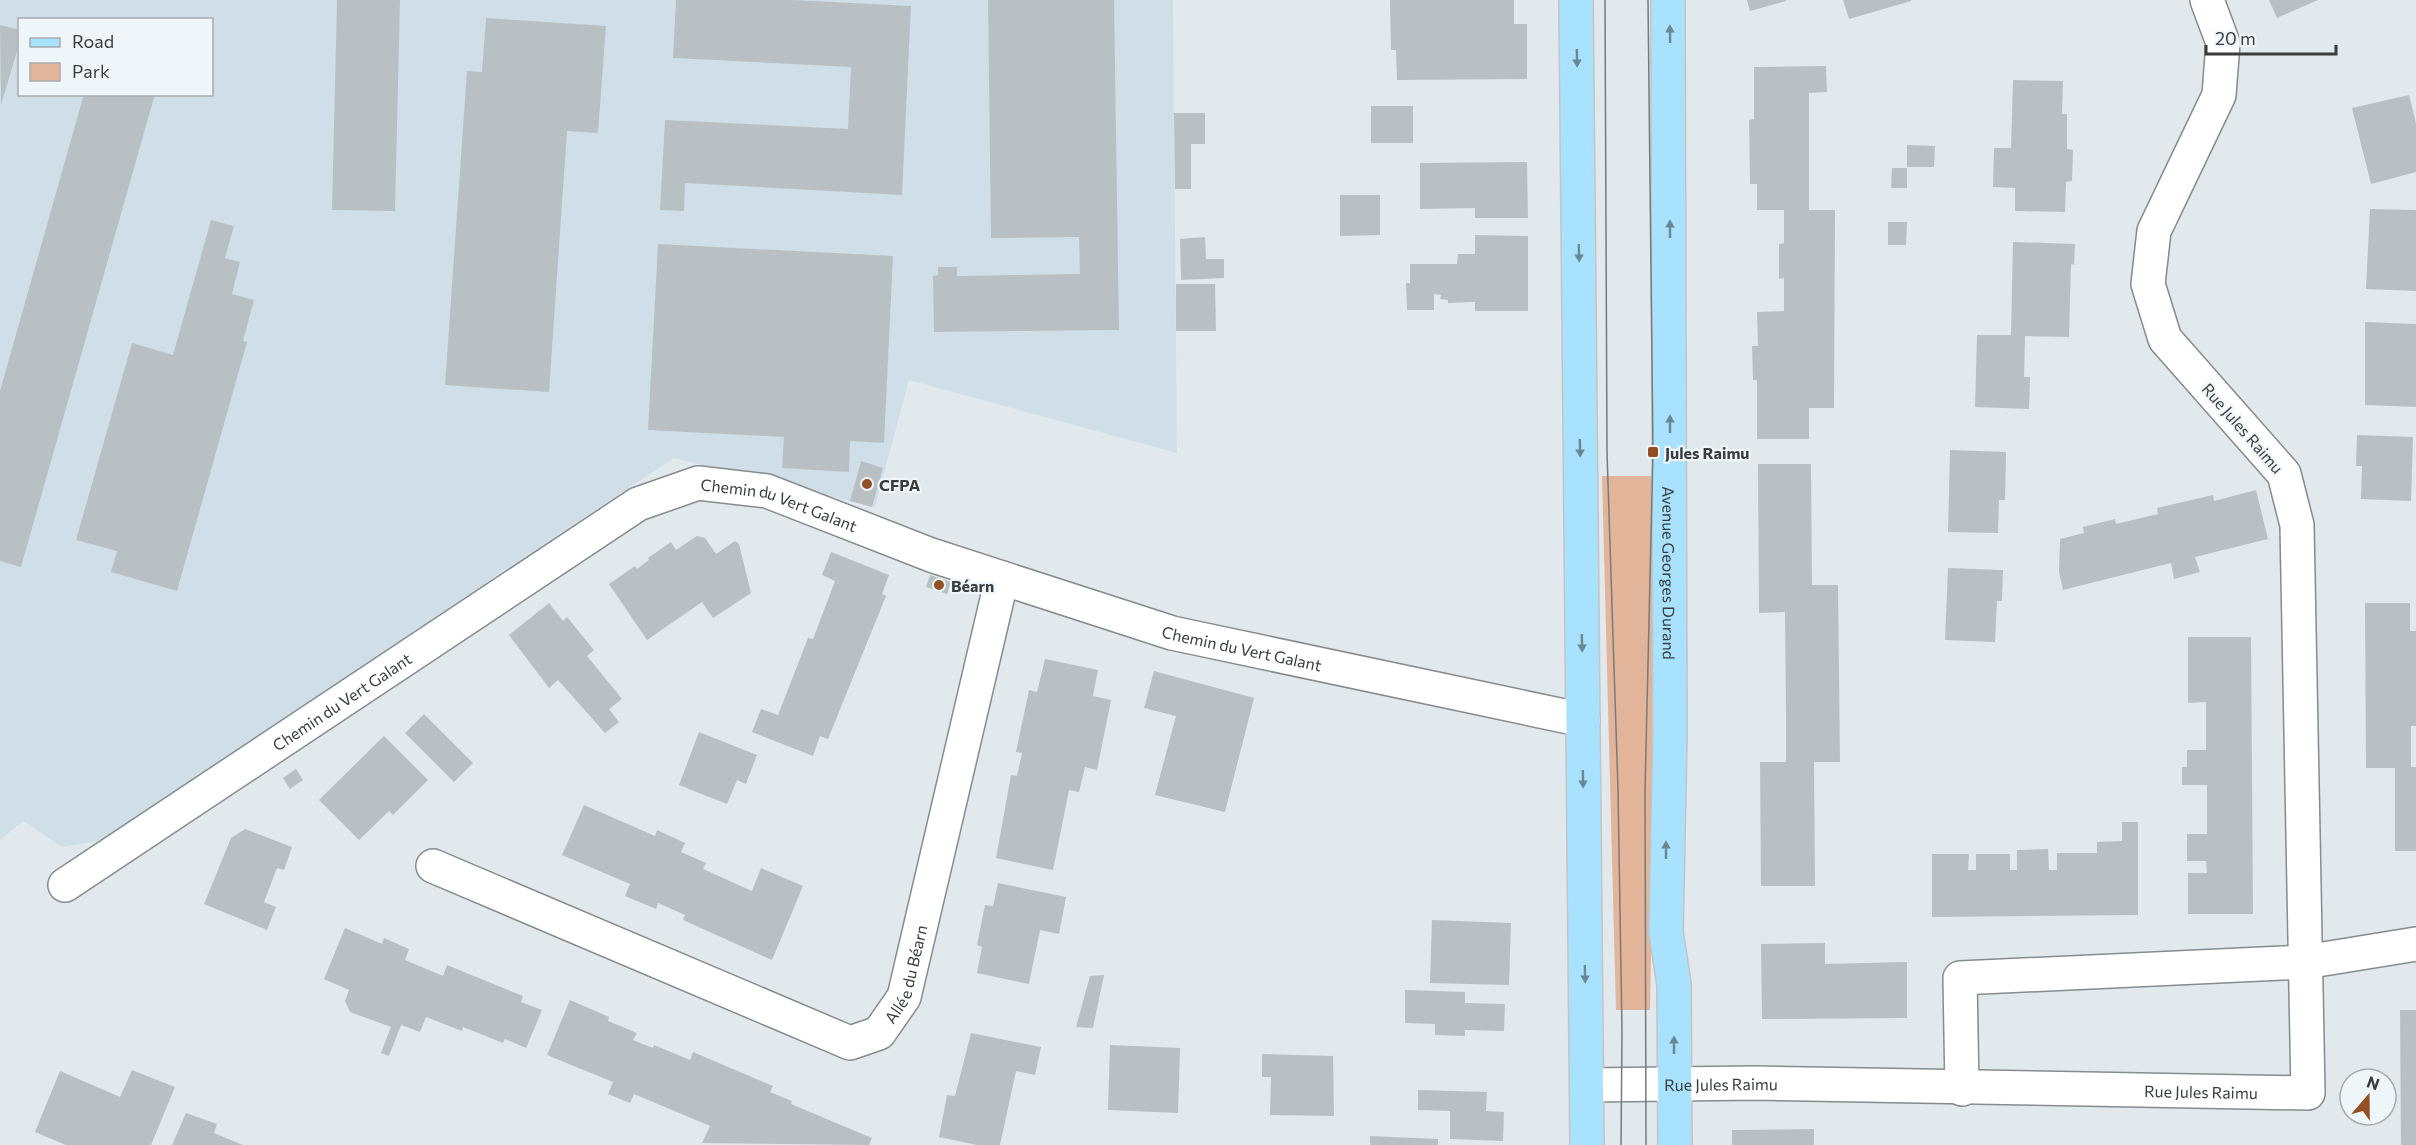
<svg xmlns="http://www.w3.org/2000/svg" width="2416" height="1145" font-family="Commissioner,sans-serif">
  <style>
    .built { fill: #d0dfe7; fill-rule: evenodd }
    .green { fill: #e2b49a }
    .building { fill: #b9c0c4 }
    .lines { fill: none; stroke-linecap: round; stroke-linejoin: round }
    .street-casing { stroke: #858b8f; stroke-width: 36 }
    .primary-casing { stroke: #c4c4c5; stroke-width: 36 }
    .street { stroke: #fff; stroke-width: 33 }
    .primary { stroke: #a8e2fe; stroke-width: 33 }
    .tram { stroke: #767a7d; stroke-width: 1.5 }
    .oneway { fill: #6b8794 }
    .poi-dot { fill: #934f23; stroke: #eff6fa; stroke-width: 2 }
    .labels { text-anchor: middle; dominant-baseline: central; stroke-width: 4.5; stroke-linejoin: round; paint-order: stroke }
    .street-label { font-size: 16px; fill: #393c3d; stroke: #eff6fa }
    .poi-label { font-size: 16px; font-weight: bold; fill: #393c3d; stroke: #eff6fa; text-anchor: start }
  </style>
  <rect width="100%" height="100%" fill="#e1e9ed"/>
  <path class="built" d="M0 0H1173L1177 453 909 380 875 507 674 458 492 578 466 607 109 839 62 847 23 821 0 840ZM20 20H212V94H20Z"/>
  <polygon class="green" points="1602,476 1660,476 1650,1010 1616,1010"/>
  <g class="building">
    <polygon points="337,0 400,0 395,211 332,210"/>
    <polygon points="676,0 793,0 911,6 902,195 685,183 684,211 660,210 665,120 848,129 851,67 673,58"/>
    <polygon points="988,0 1114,0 1119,330 934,332 933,276 938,275 938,267 957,267 957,276 1080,274 1079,237 991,238"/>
    <polygon points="1390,0 1514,0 1514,24 1527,24 1527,79 1397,80 1396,50 1391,50"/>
    <polygon points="1747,0 1786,0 1786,1 1750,11"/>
    <polygon points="1843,0 1911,0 1911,1 1849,19"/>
    <polygon points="2269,0 2318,0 2277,18"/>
    <polygon points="486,18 606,26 598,133 567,131 549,392 445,385 467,71 482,72"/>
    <polygon points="0,25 20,30 20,41 1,105"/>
    <polygon points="1826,66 1827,92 1809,93 1809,210 1835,210 1834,408 1809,408 1809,439 1757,439 1757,380 1753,380 1752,346 1758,346 1757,312 1784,311 1784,278 1779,279 1779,244 1784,243 1784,210 1757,210 1757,184 1750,184 1749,120 1754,119 1754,67"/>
    <polygon points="2013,80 2063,81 2062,114 2067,114 2067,149 2073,150 2072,181 2066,182 2065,212 2015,211 2015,188 1993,187 1994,148 2011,148"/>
    <polygon points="84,94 155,94 21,567 0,561 0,391"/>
    <polygon points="2409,95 2416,123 2416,172 2371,184 2352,108"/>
    <rect x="1371" y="106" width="42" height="37"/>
    <polygon points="1174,113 1205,113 1205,144 1191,144 1191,189 1175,189"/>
    <polygon points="1907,145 1935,146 1934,167 1907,167"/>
    <polygon points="1527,162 1528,218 1475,218 1475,208 1420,209 1420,163"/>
    <polygon points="1892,168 1907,168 1907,188 1891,188"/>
    <polygon points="1340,195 1380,195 1380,235 1340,236"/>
    <polygon points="2370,209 2416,210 2416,291 2366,289"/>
    <polygon points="211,220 234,226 225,258 240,262 232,294 254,300 243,341 247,342 177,591 111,572 117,551 76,540 132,343 173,355"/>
    <polygon points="1888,222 1907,222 1906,245 1888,245"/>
    <polygon points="1475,235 1528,236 1528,311 1475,311 1475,302 1448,303 1448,300 1440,299 1441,295 1434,294 1434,310 1407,310 1406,283 1410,283 1410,264 1457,264 1458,254 1475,254"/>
    <polygon points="1205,237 1206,259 1224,259 1224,278 1181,280 1180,239"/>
    <polygon points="2013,242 2075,244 2074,265 2071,264 2069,337 2025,336 2024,377 2030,377 2029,409 1975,407 1977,335 2011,335"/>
    <polygon points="658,244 893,256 884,443 850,441 849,472 782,468 784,437 648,430"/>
    <polygon points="1176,284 1215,284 1216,331 1176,331"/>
    <polygon points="2365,322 2416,324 2416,407 2365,405"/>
    <polygon points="2357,435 2413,437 2411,501 2361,499 2362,466 2356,466"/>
    <polygon points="1950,450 2006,452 2005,500 1999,500 1998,533 1948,532"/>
    <polygon points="861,461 883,468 872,507 850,501"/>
    <polygon points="1758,464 1811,464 1812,585 1838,585 1840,762 1814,762 1815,886 1761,886 1760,762 1786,762 1786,716 1785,612 1759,613"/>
    <polygon points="2256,490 2268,539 2195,557 2200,572 2174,579 2171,563 2063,590 2059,572 2060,539 2084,533 2083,527 2115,519 2116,524 2158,514 2157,508 2213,495 2214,501"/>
    <polygon points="697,536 705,538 716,554 735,541 739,544 751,593 713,618 702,602 647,640 609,584 635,566 637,569 649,560 648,558 671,542 676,550"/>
    <polygon points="831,552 889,575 882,594 886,596 828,739 820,736 813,756 752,732 761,709 778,715 808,638 813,639 835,581 822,575"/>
    <polygon points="1948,568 2003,570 2002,601 1997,601 1995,642 1945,640"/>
    <polygon points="930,575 951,582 947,594 926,587"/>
    <polygon points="549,603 563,621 567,617 594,650 587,656 622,699 609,709 619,722 605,733 558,680 549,688 509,635"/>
    <polygon points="2365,603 2410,603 2410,631 2416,631 2416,726 2411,726 2411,767 2416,767 2416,851 2395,851 2395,768 2366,768"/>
    <polygon points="2188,637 2251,637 2253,914 2188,914 2188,873 2207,873 2206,861 2187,861 2187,834 2207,834 2207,785 2182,785 2182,767 2187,767 2187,750 2206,750 2206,702 2188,703"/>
    <polygon points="1045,659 1098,670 1093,696 1111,700 1097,770 1085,767 1079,792 1069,790 1053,870 996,858 1011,775 1017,776 1022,753 1016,752 1029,690 1037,692"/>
    <polygon points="1154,671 1254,698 1225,812 1155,795 1176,716 1144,708"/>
    <polygon points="424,714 473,763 454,782 405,733"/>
    <polygon points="699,732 757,755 746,784 737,780 727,804 679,785"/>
    <polygon points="384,736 428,780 393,815 389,811 359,840 319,800"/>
    <polygon points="296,769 303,780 290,789 283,778"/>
    <polygon points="584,805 655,836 657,830 685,843 681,852 706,863 703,869 752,891 761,868 803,886 772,960 683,920 685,915 658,903 656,909 625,896 630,884 562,855"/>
    <polygon points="2122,822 2138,822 2138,915 1932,917 1932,854 1969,854 1968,870 1976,870 1976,854 2010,854 2010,870 2017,870 2017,850 2048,849 2049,870 2057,870 2057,853 2097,853 2097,842 2122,841"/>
    <polygon points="245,829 292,847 284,870 277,868 264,902 276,907 267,930 204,904 231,838"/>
    <polygon points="998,883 1066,897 1059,934 1040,930 1029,984 977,973 982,947 977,945 985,905 993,906"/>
    <polygon points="1432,920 1511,923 1509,985 1430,983"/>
    <polygon points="345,928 382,944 384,938 409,949 405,960 443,976 447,965 523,996 521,1002 542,1010 526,1048 505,1039 503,1043 463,1027 462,1031 426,1017 420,1032 401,1025 389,1056 381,1053 391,1027 350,1012 345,1001 349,990 324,979"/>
    <polygon points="1825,943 1825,964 1907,962 1907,1018 1762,1019 1761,944"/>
    <polygon points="1104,975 1093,1028 1076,1027 1090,976"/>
    <polygon points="1405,990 1465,992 1465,1003 1505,1004 1504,1031 1465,1030 1465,1036 1435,1035 1435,1024 1405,1023"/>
    <polygon points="570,1000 609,1017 608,1021 637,1033 633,1040 653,1048 654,1045 690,1060 693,1052 773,1086 770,1092 792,1101 791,1104 872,1138 869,1145 702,1143 710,1126 634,1094 630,1103 608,1094 613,1082 547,1055"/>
    <polygon points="2400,1010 2416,1010 2416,1145 2401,1145"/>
    <polygon points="971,1033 1041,1047 1035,1075 1016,1071 1000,1145 977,1145 939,1137 947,1095 955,1096"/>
    <polygon points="1110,1045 1180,1048 1178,1113 1108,1110"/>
    <polygon points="1262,1054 1333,1056 1334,1116 1270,1115 1271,1077 1262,1077"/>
    <polygon points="132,1070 175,1087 151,1145 66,1145 35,1132 60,1071 120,1097"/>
    <polygon points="1418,1090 1487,1092 1486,1111 1504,1112 1503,1141 1450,1139 1450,1111 1418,1110"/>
    <polygon points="186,1113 217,1124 214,1133 243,1145 172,1145"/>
    <polygon points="1814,1129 1814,1145 1732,1145 1732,1130"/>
    <polygon points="1370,1136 1438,1139 1438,1145 1370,1145"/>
  </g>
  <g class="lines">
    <g class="street-casing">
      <g id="street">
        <path id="s1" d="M433 866 850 1043 879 1033 904 997 1002 578"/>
        <path id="s2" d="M65 885 638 504 698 483 767 491 931 555 1172 633 1583 720"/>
        <path id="s3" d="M1587 1085 1757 1083 2308 1093 2297 525 2284 474 2165 339 2148 284 2154 231 2219 95 2223 43 2207 0"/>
        <polyline points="1962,1089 1960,978 2305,962 2416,944"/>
      </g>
    </g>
    <g class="primary-casing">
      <g id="primary">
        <polyline points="1576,0 1587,1145"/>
        <path id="s4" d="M1668 0 1670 735 1666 932 1674 984 1675 1145"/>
      </g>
    </g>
    <use href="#street" class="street"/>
    <use href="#primary" class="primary"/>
    <g class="tram">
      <polyline points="1605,0 1607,452 1618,790 1622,1032 1621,1145"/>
      <polyline points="1646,1145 1645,791 1653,452 1648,0"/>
    </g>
  </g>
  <defs><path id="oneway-solid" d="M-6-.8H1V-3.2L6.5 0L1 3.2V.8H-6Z" transform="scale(1.5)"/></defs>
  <g class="oneway">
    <use href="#oneway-solid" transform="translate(1670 34) rotate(-91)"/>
    <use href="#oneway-solid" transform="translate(1577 58) rotate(89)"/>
    <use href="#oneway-solid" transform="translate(1670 229) rotate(-90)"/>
    <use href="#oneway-solid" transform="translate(1579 253) rotate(89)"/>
    <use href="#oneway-solid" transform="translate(1670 424) rotate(-90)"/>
    <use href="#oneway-solid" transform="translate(1580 448) rotate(89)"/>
    <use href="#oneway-solid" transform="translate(1582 643) rotate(89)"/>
    <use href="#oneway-solid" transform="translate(1583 779) rotate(89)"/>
    <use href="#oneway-solid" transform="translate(1666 850) rotate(-90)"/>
    <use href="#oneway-solid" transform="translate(1585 974) rotate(89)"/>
    <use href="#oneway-solid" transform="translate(1674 1045) rotate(-90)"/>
  </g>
  <g class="poi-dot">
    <rect x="1647" y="446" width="12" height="12" rx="3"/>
    <circle cx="867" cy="484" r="6"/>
    <circle cx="939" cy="585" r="6"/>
  </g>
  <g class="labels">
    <g class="street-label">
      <text transform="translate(2243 428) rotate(49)">Rue Jules Raimu</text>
      <text stroke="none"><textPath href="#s2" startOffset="836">Chemin du Vert Galant</textPath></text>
      <text stroke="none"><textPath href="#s4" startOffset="573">Avenue Georges Durand</textPath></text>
      <text stroke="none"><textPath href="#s2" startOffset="1322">Chemin du Vert Galant</textPath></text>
      <text stroke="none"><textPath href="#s2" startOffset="332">Chemin du Vert Galant</textPath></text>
      <text stroke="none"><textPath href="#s1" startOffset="550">Allée du Béarn</textPath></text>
      <text stroke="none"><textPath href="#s3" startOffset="134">Rue Jules Raimu</textPath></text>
      <text stroke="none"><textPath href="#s3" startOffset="614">Rue Jules Raimu</textPath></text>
    </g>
    <g class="poi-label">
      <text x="1665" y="452">Jules Raimu</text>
      <text x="879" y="484">CFPA</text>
      <text x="951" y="585">Béarn</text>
    </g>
  </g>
  <rect x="18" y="18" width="195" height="78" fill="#eff6fa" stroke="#a6acae" stroke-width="1.5"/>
  <rect x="30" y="38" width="30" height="9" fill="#a8e2fe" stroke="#a6acae" stroke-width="1.5"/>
  <text x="72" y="48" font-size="18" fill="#393c3d">Road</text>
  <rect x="30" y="63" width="30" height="18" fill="#e2b49a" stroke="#a6acae" stroke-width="1.5"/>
  <text x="72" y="78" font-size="18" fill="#393c3d">Park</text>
  <g transform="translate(2368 1097) rotate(20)"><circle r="28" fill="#eff6fa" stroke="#a6acae" stroke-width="1.5"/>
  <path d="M0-4.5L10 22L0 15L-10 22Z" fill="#934f23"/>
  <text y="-9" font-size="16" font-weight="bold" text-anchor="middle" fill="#393c3d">N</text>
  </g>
  <path d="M2206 45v9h130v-9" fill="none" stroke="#393c3d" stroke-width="3"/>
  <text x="2215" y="45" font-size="18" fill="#393c3d" stroke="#eff6fa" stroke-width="4.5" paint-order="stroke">20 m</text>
</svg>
